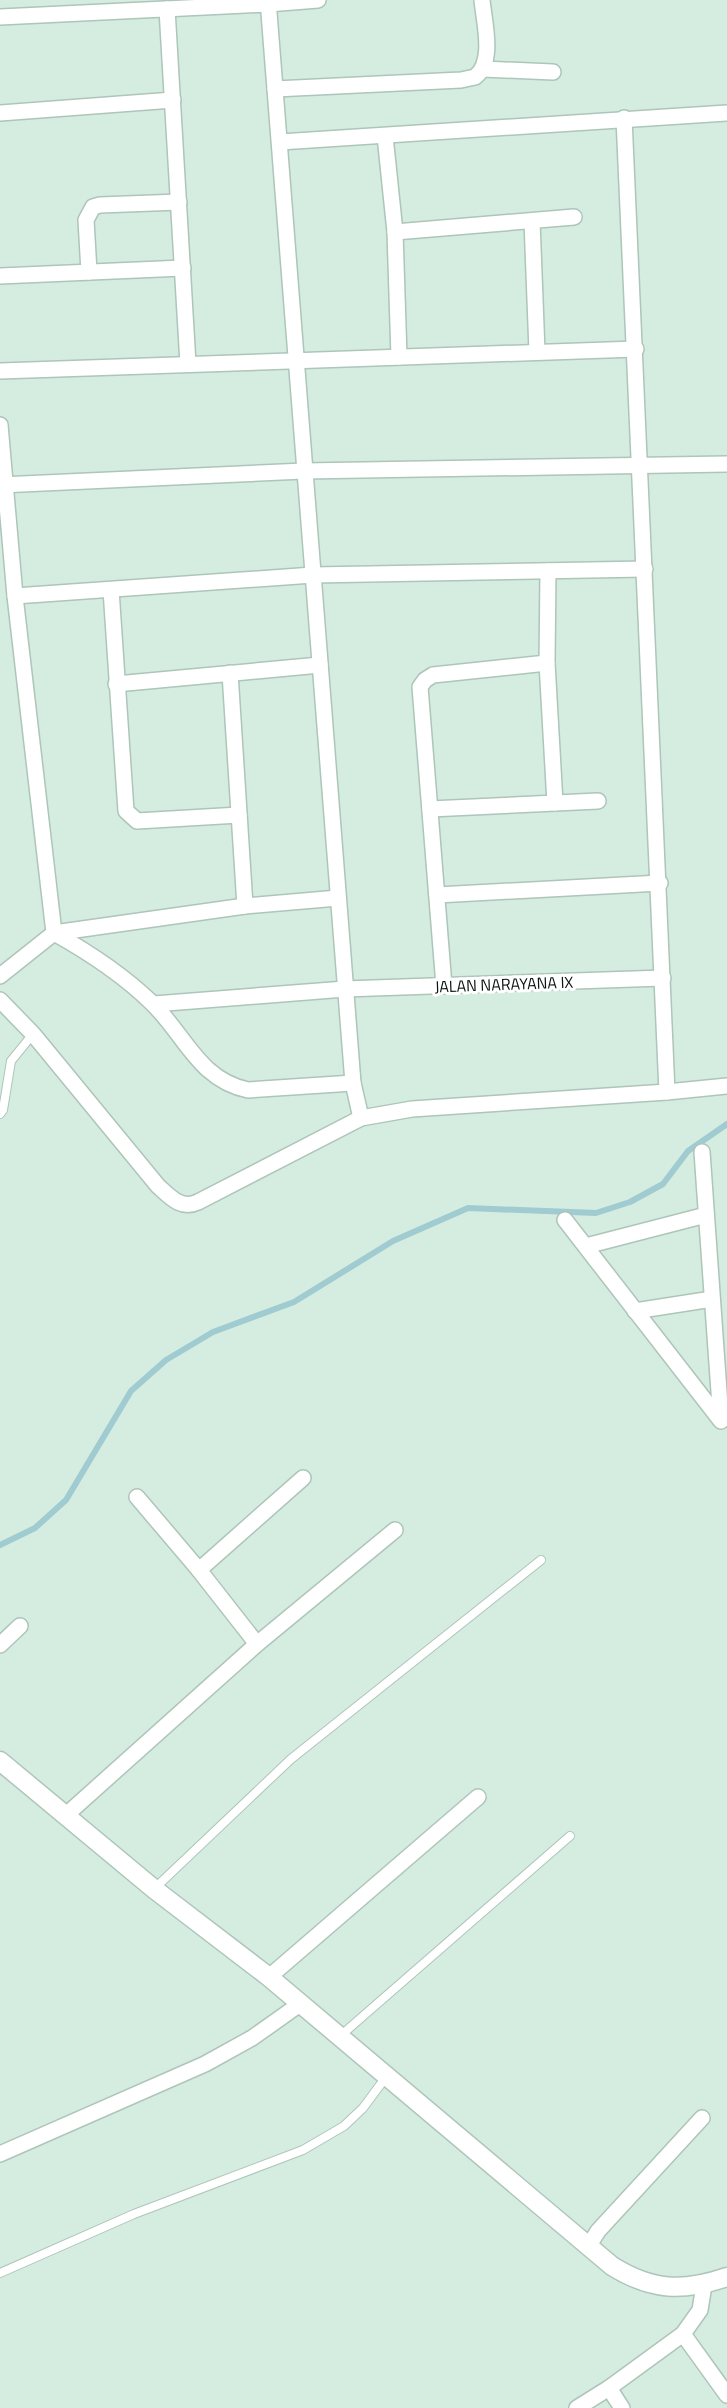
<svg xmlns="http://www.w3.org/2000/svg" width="727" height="2408" font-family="'Titillium Web',sans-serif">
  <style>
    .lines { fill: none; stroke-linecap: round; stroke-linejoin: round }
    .stream { stroke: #9fcbd1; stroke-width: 6 }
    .service-casing { stroke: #aec5b9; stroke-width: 10 }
    .minor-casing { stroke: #aec5b9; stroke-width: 18 }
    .tertiary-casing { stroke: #aec5b9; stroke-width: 21 }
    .service { stroke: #fff; stroke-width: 8 }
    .minor { stroke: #fff; stroke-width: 15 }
    .tertiary { stroke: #fff; stroke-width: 18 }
    .labels { text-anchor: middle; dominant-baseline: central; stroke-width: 6; stroke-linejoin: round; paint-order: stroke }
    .street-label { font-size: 16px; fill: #0b130f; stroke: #fff }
  </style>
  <rect width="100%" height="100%" fill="#d5ede1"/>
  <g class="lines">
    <polyline class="stream" points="0,1545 35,1528 66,1500 131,1391 166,1360 213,1332 294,1302 393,1241 468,1208 596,1213 630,1202 663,1184 688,1151 727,1124"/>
    <g class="service-casing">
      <g id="service">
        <polyline points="0,1114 3,1110 11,1061 33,1034"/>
        <polyline points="154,1889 291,1759 541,1560"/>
        <polyline points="339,2037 570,1836"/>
        <polyline points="0,2273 134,2214 303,2150 344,2126 363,2108 386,2077"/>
      </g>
    </g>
    <g class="minor-casing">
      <g id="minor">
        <polyline points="268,0 353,1083 361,1118"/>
        <polyline points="167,9 188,364"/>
        <polyline points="0,17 268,4 318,0"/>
        <polyline points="483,69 553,72"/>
        <path d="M275 89 461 80 475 77C495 62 484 22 482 0"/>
        <polyline points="0,113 173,100"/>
        <polyline points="624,118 667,1092"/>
        <polyline points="385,136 395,232 399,357"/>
        <polyline points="280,142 727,113"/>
        <polyline points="532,221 537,352"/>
        <polyline points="395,232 574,217"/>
        <polyline points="89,272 86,220 93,207 100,205 179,202"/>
        <polyline points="0,276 183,268"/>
        <polyline points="0,371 636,349"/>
        <polyline points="0,425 15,596 54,933"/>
        <polyline points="0,485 304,471 727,464"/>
        <polyline points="548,571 547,663 555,803"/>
        <polyline points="111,590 126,811 137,821 239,815"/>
        <polyline points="15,596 313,575 645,569"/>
        <polyline points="230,673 245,906"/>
        <polyline points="116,684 320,665"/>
        <polyline points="430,809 598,801"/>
        <polyline points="437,895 660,883"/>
        <path d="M54 933C90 953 122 974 152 1003 185 1035 199 1080 248 1090L353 1083"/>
        <polyline points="0,976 54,933 245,906 338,898"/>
        <polyline points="444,986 420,687 425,680 433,675 547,663"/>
        <path d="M0 1000 33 1034 158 1186C170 1197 181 1210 198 1202L361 1118 412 1109 667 1092 727 1086"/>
        <polyline points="154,1004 345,989 663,978"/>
        <polyline points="702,1152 721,1420"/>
        <polyline points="565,1220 721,1421"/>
        <polyline points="586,1246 706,1215"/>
        <polyline points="635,1311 712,1299"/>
        <polyline points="137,1497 199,1570 257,1644"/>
        <polyline points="199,1570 303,1478"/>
        <polyline points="0,1645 20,1626"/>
        <polyline points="65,1816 257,1644 395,1530"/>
        <polyline points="269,1977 478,1797"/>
        <polyline points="0,2154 205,2064 252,2038 300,2004"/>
        <polyline points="588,2247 598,2231 702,2118"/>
        <polyline points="683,2334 727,2395"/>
        <polyline points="609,2388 622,2408"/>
        <polyline points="577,2408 609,2388 683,2334 700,2310 704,2285"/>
      </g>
    </g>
    <g class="tertiary-casing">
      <path id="tertiary" d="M0 1761 154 1889 269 1977 612 2266C652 2291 683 2292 727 2277"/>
    </g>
    <use href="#service" class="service"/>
    <use href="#minor" class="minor"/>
    <use href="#tertiary" class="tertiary"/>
  </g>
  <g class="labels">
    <g class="street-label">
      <text transform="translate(504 984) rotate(-2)">JALAN NARAYANA IX</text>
    </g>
  </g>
</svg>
